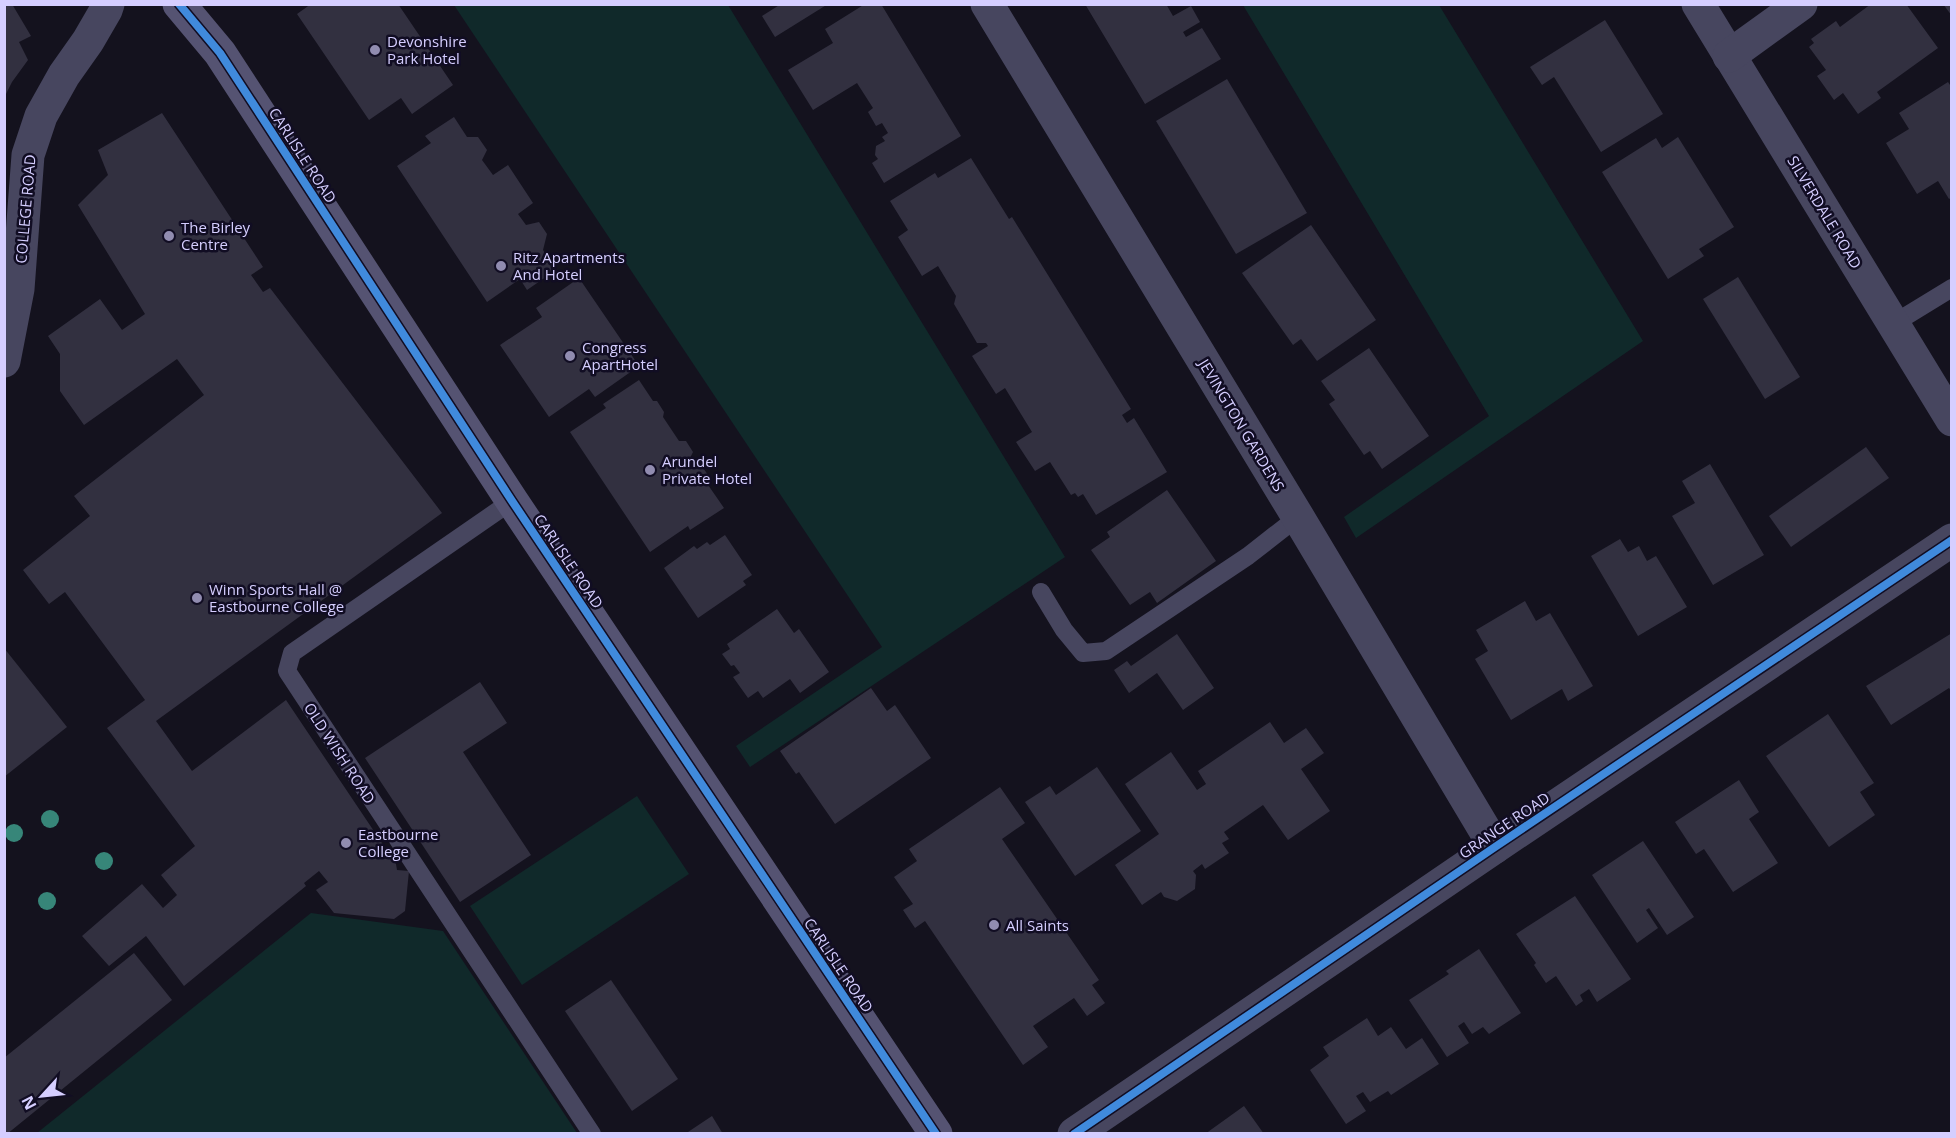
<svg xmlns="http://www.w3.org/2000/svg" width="1956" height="1138" font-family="'Open Sans',sans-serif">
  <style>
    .green { fill: #10292a }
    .building { fill: #323040 }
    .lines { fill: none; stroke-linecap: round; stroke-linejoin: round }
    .lane { stroke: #47465f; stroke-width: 18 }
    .street { stroke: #47465f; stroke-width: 33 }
    .secondary { stroke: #555372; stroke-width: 33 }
    .cycleway-casing { stroke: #110d23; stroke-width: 11 }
    .cycleway { stroke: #408adc; stroke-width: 8 }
    .tree { fill: #378679 }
    .poi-dot { fill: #918cb0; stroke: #110d23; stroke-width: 2 }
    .labels { text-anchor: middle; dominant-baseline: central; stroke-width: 5; stroke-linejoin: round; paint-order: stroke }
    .poi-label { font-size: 15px; fill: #d5ceff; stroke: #110d23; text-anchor: start }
    .street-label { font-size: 15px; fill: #d5ceff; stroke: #110d23 }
  </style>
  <rect width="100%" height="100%" fill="#14121e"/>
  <g class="green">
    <polygon points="454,5 728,5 1065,557 750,767 736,746 882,647"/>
    <polygon points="1243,5 1439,5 1643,341 1356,538 1344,517 1489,416"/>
    <polygon points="637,796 689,874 522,985 470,906"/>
    <polygon points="311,913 443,931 577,1133 37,1133"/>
  </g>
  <g class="building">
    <polygon points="4,4 12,4 31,36 19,42 28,60 12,82 4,98"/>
    <polygon points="311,4 398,4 453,85 412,114 401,98 369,120 297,14"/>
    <polygon points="781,4 828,4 775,37 762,16"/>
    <polygon points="865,4 881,4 961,136 884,183 872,163 878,159 875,155 876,146 885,141 882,137 888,133 882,123 876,126 868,112 873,108 857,83 813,110 788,70 833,43 825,29"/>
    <polygon points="1085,4 1166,4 1173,16 1191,6 1200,22 1183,32 1186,37 1202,28 1221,59 1145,104"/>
    <polygon points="1871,4 1906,4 1938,48 1877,92 1881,98 1858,114 1843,93 1834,100 1817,76 1826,70 1809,47 1814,43 1811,39 1836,21 1840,27"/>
    <polygon points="1943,4 1952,4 1952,16"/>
    <polygon points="1605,20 1663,114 1601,152 1554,77 1542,85 1530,67"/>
    <polygon points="1227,79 1307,213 1236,254 1156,121"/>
    <polygon points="1948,82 1952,88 1952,197 1949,199 1938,181 1917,194 1886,143 1909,129 1899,113"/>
    <polygon points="162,113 263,267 251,275 263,292 270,288 442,513 156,721 192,771 286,700 396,864 397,870 409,871 405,911 394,919 334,913 316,890 328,882 319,871 304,883 306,886 184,986 146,936 109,966 82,936 142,884 163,908 177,895 161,875 195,846 107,728 145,700 65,592 49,604 23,570 90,516 74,496 204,395 177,359 84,425 60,391 60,354 48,336 100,299 122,330 145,314 78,205 108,175 98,150"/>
    <polygon points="454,117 467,137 478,137 487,150 482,160 493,175 508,165 533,203 518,214 526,225 539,222 547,234 543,250 556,270 527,290 520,279 487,302 397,166 431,143 425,136"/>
    <polygon points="1678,137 1734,227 1699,249 1704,256 1668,279 1602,172 1656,138 1662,148"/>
    <polygon points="971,158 1009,219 1012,217 1131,409 1122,415 1127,423 1134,418 1167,472 1096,515 1083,494 1078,497 1075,493 1071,495 1050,462 1035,471 1016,442 1032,432 1005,388 996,394 972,356 988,346 986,343 977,343 954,304 956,296 938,266 922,276 898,237 908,230 890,201 935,173 938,178"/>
    <polygon points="1311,225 1376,320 1317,361 1301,339 1293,345 1242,273"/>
    <polygon points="1738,277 1800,377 1765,399 1703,299"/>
    <polygon points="579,278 639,366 595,397 589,389 549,417 500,345 542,317 536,308"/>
    <polygon points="1369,348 1429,436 1382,469 1370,451 1364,455 1329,404 1335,400 1321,381"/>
    <polygon points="639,380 653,401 657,401 664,412 663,417 679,441 686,441 693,452 690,458 695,464 701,465 708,475 706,482 724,508 690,530 688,526 650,552 570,432 606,408 603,404"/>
    <polygon points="1866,447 1889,478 1791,547 1769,516"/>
    <polygon points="1710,464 1764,555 1713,585 1672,516 1695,503 1682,481"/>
    <polygon points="1167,490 1216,561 1157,603 1150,592 1130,605 1091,550 1110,537 1107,532"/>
    <polygon points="725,535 752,575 743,581 746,585 698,618 664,568 694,546 697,549 707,542 710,545"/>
    <polygon points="1620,539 1628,552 1639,546 1647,561 1656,556 1687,607 1638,636 1591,556"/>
    <polygon points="1525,601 1536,621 1550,613 1593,686 1568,701 1562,689 1511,720 1475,659 1488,651 1476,630"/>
    <polygon points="777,609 794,633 799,629 829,672 800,693 790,679 763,698 758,691 748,698 733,677 740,673 734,665 731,666 722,654 730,649 727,644"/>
    <polygon points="1952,633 1952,692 1949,688 1891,725 1866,686"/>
    <polygon points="1177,634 1214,688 1183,710 1157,673 1129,693 1114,670 1127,661 1131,666"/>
    <polygon points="4,648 67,727 4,777"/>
    <polygon points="480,682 507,723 463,752 531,855 460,902 365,758"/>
    <polygon points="871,688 887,711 895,705 931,758 835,824 799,772 796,774 780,751"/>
    <polygon points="1828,714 1874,783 1860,792 1875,815 1829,847 1766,756"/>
    <polygon points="1270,722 1284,743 1306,728 1324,753 1301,769 1330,811 1288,840 1263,805 1224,832 1229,839 1222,843 1229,853 1205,869 1202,864 1193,871 1196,875 1195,889 1177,901 1164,897 1161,892 1142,905 1115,865 1159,834 1125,784 1171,752 1197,790 1206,784 1198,771"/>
    <polygon points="1097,767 1141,831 1075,876 1025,802 1050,786 1056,795"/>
    <polygon points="1739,780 1759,812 1749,819 1778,863 1733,892 1704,849 1696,854 1675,822"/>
    <polygon points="1000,787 1025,823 1002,839 1099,980 1092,985 1105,1003 1087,1016 1074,998 1033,1026 1048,1047 1023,1065 925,921 915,928 903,910 913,904 894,877 917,861 909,849"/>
    <polygon points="1643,841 1694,917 1667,935 1649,908 1646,910 1658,928 1637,943 1592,875"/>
    <polygon points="1575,896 1631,979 1597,1002 1589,989 1580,995 1583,1001 1576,1006 1556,976 1546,983 1534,965 1536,963 1516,934"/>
    <polygon points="1479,949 1521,1013 1489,1034 1483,1027 1472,1034 1464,1022 1458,1026 1469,1043 1447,1057 1409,1000 1449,974 1446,971"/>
    <polygon points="134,953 172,1000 7,1134 4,1134 4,1058"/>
    <polygon points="611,980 678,1079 632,1111 565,1011"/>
    <polygon points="1367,1018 1378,1036 1391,1027 1406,1049 1422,1038 1439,1064 1391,1095 1388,1091 1370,1102 1363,1092 1356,1096 1366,1111 1346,1124 1310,1070 1329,1056 1323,1047"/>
    <polygon points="1244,1106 1264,1134 1205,1134"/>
    <polygon points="712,1116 723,1134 685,1134"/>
  </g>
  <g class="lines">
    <g class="lane">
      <polyline points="1893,324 1952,288"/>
      <polyline points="512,501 292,653 287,671 592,1134"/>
      <polyline points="1041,592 1064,630 1083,653 1106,651 1248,556 1298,517"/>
    </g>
    <g class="street">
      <polyline points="987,4 1298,517 1495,847"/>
      <polyline points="1698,4 1952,420"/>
      <polyline points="1729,56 1801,4"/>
      <polyline points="4,361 18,289 28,155 41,116 64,75 88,41 106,10 108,4"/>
      <polyline points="1074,1134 1495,847 1952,540"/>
    </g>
    <polyline class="secondary" points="179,4 220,53 512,501 936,1134"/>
    <g class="cycleway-casing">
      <g id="cycleway">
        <polyline points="179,4 220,53 512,501 936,1134"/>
        <polyline points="1074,1134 1495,847 1952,540"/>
      </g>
    </g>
    <use href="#cycleway" class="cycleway"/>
  </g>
  <g class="tree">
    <circle cx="50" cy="819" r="9"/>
    <circle cx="14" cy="833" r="9"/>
    <circle cx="104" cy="861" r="9"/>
    <circle cx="47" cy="901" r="9"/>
  </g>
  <g class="poi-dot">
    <circle cx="375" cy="50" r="6"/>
    <circle cx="169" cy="236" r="6"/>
    <circle cx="501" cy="266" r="6"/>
    <circle cx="570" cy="356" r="6"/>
    <circle cx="650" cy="470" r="6"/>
    <circle cx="197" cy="598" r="6"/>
    <circle cx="346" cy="843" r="6"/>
    <circle cx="994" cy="925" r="6"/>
  </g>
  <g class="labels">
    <g class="poi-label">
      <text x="387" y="41">Devonshire<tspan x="387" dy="17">Park Hotel</tspan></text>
      <text x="181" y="227">The Birley<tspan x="181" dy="17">Centre</tspan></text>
      <text x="513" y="257">Ritz Apartments<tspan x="513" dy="17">And Hotel</tspan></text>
      <text x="582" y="347">Congress<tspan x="582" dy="17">ApartHotel</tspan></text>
      <text x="662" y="461">Arundel<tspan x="662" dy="17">Private Hotel</tspan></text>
      <text x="209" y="589">Winn Sports Hall @<tspan x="209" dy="17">Eastbourne College</tspan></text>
      <text x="358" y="834">Eastbourne<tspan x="358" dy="17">College</tspan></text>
      <text x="1006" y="925">All Saints</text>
    </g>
    <g class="street-label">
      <text transform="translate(303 155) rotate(57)">CARLISLE ROAD</text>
      <text transform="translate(25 209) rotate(-85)">COLLEGE ROAD</text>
      <text transform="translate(1825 212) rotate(59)">SILVERDALE ROAD</text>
      <text transform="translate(1242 425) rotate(59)">JEVINGTON GARDENS</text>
      <text transform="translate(569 561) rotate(56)">CARLISLE ROAD</text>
      <text transform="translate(340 753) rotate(57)">OLD WISH ROAD</text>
      <text transform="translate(1504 825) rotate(-34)">GRANGE ROAD</text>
      <text transform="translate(839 965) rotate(56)">CARLISLE ROAD</text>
    </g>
  </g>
  <rect width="1956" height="1138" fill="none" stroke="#d5ceff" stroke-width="12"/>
  <g transform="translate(42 1096) rotate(243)" stroke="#110d23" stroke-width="4.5" paint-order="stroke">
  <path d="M0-4.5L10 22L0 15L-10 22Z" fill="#d5ceff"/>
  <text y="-9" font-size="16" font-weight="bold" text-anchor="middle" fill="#d5ceff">N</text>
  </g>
</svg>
